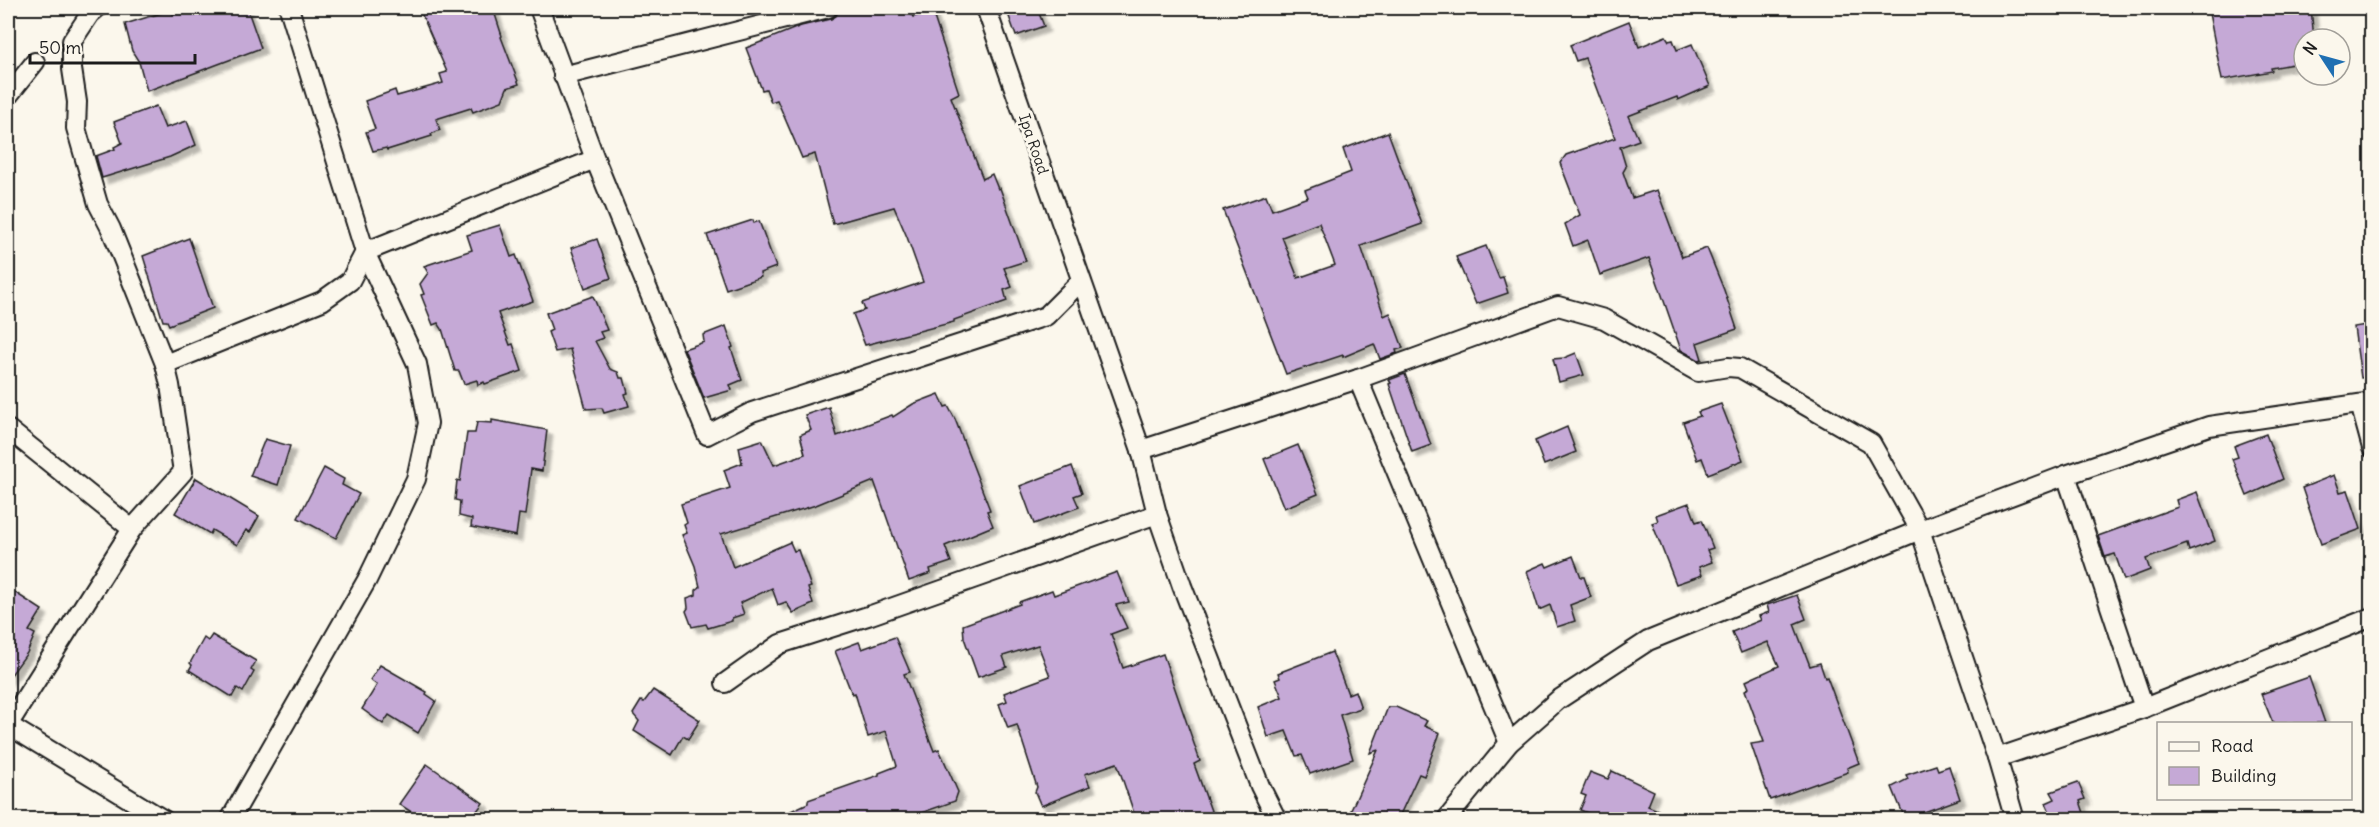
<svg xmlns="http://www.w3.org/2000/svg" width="2379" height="827" font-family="Delius,sans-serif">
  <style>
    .building { fill: #c5a9d6; stroke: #1c1c1c; stroke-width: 1.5; fill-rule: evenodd; filter: url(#shadow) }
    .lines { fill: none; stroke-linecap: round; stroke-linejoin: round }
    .street-casing { stroke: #1c1c1c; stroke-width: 22 }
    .street { stroke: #fbf7ec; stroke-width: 18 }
    .labels { text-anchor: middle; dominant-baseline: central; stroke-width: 6; stroke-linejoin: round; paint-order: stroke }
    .street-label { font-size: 15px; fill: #1c1c1c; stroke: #fbf7ec }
  </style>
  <defs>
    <filter id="shadow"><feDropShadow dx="5.5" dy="5.5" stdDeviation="1.5" flood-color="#0004"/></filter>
  </defs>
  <rect width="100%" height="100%" fill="#fbf7ec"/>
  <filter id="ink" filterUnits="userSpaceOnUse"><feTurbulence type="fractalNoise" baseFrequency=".0167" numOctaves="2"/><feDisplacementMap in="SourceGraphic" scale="12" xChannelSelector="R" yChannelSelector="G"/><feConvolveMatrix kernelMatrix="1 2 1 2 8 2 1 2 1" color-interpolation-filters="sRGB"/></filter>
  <g filter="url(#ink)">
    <g class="building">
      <polygon points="190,8 247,8 261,48 147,91 139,62 132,51 125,24 171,10 173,14"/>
      <polygon points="419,8 493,8 502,36 501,37 519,84 507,88 502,101 473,112 471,108 436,119 440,130 431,134 432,136 387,150 386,148 373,151 366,132 375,129 365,101 395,90 397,96 443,83 440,74 447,72"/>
      <polygon points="844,8 909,8 913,17 932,11 959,93 951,97 983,179 992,174 998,189 1000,188 1026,261 1004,268 1012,287 1004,290 1007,301 954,320 954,322 865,345 853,314 865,310 862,303 923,282 907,237 894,207 833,224 815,154 802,158 777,100 771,102 766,89 762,90 746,48 801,26 831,19 836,16 839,10"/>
      <polygon points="1006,8 1037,8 1044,26 1016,36"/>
      <polygon points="2208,8 2311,8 2314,39 2304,39 2304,62 2271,68 2272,71 2222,80"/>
      <polygon points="1629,21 1639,47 1666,36 1669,41 1673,40 1677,50 1692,44 1710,86 1678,100 1677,97 1628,116 1639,140 1620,147 1626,167 1623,172 1632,198 1657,190 1682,257 1707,248 1724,290 1737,329 1697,343 1702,359 1699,360 1681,350 1649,258 1600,275 1588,240 1573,246 1565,224 1580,215 1560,163 1566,155 1615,138 1585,58 1576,61 1570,45"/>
      <polygon points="156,106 165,128 187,121 196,145 170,157 102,178 96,156 115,149 114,147 122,143 114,122"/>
      <path d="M1388 132 1422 224 1361 246 1384 316 1390 313 1403 348 1396 350 1397 353 1380 359 1374 344 1343 357V355L1286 374 1223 210 1266 195 1272 210 1308 197 1305 190 1351 172 1343 149ZM1319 223 1335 265 1298 278 1282 237Z"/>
      <polygon points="753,220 754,223 759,221 776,267 760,273 761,277 726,289 707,235"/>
      <polygon points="500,225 511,257 516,255 533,301 498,313 510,345 513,344 522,371 485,384 484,382 478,385 477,380 464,384 459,371 455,371 442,329 438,323 433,325 421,295 424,294 420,284 428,273 424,266 472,250 467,235"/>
      <polygon points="189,238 213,308 169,325 167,321 163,321 143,256"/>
      <polygon points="597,239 611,278 585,288 571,248"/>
      <polygon points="1486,246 1499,278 1503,277 1508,293 1476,304 1456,257"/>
      <polygon points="593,296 607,330 600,332 603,338 595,341 610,369 618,372 620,378 624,378 628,393 625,394 629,406 604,413 602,408 586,409 570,349 555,352 548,332 552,330 546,313"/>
      <polygon points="2372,324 2372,377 2361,378 2354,327"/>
      <polygon points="726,326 733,347 731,348 742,380 730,385 732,390 704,398 684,349 704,342 703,335"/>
      <polygon points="1576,353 1584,375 1559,382 1553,359 1564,358"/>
      <polygon points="1405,374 1431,445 1412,452 1389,384 1391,383 1389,380"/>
      <polygon points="939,394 945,407 948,406 955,419 990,510 987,511 993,526 945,546 951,562 930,569 931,573 909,581 874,481 816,505 721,534 733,567 790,542 794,551 798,550 811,587 808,588 813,604 793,613 786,602 778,605 772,588 740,603 744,614 732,618 732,621 708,628 706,624 692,627 686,611 688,608 687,598 696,595 696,590 700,587 695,566 682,535 687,533 684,525 687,523 681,504 730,488 724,470 742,463 739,447 762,440 774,465 805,454 800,435 811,430 805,415 829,407 837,436 892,415 893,417 913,404"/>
      <polygon points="1721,404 1743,460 1708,474 1702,458 1697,460 1683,422 1700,416 1698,412"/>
      <polygon points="492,420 547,430 542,471 531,469 525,515 519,514 516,536 471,527 472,519 459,516 460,501 455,500 457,480 460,481 467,433 475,433 477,422 492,423"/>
      <polygon points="1567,427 1576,452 1544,465 1535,441"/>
      <polygon points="2266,434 2283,479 2247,496 2232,459 2238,457 2234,446"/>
      <polygon points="265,439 290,446 278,485 250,476"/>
      <polygon points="1298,445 1318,494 1284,508 1264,459"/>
      <polygon points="1072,466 1082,493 1074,496 1079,507 1034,524 1020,486"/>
      <polygon points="324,468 344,479 342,485 359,494 336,538 298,518"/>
      <polygon points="2334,475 2340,492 2348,490 2361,529 2321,544 2302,488"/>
      <polygon points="196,478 259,516 250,532 246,530 237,545 212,530 210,534 175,513"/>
      <polygon points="2197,492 2215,541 2189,551 2187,544 2146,559 2150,570 2124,580 2115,554 2105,557 2098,536 2178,507 2176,500"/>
      <polygon points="1689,503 1696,522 1702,520 1713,548 1707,550 1712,562 1699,567 1702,575 1676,584 1652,523 1658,521 1656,515"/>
      <polygon points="1573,556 1581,577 1584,577 1591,597 1570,605 1575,621 1557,627 1550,605 1539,610 1527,571 1545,563 1547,567"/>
      <polygon points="1117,572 1129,602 1116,605 1127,628 1111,634 1123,668 1163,654 1200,761 1194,764 1214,819 1136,819 1117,763 1085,774 1090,786 1041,806 1035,792 1037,787 1017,725 1008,728 999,704 1007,701 1004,693 1050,676 1038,645 1003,656 1007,667 978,677 964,638 963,625 1020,604 1019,602 1052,590 1054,595"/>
      <polygon points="8,588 42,610 29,631 35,634 27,653 8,679"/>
      <polygon points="1797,595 1806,619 1794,624 1810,666 1820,663 1825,678 1827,677 1859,763 1847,768 1848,772 1770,800 1751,744 1764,742 1745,690 1749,688 1746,681 1779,666 1768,642 1741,653 1732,632 1761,620 1759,616 1769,612 1767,605"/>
      <polygon points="212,635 256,661 251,670 254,672 243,692 237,688 232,697 189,670 192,665 190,663 204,638 208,641"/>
      <polygon points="895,637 910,672 904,674 934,751 939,749 958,792 955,801 904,819 774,819 808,803 808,800 879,775 879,773 897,766 886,731 868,737 855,693 852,694 835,651 859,642 862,649"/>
      <polygon points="1332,652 1348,694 1355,691 1361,708 1340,715 1353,759 1310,774 1302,755 1296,756 1286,731 1268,737 1258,707 1282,697 1275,680 1280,678 1278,673"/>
      <polygon points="380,665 427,692 426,694 436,701 418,733 389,715 383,724 362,709 377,685 370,680"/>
      <polygon points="2309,677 2325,723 2273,723 2261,694"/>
      <polygon points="653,690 700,720 688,739 683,736 672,755 634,731 639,721 633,714 641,701 644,702"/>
      <polygon points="1388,707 1396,707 1427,721 1424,726 1440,733 1424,776 1419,774 1398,819 1347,819 1378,750 1370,753"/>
      <polygon points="427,764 483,803 471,819 422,819 399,804"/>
      <polygon points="1936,765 1938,770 1949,766 1960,799 1905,819 1892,787 1908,779 1906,775"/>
      <polygon points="1612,771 1654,791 1648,806 1679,819 1590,819 1593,815 1580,810 1586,796 1581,794 1590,772 1608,779"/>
      <polygon points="2078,782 2085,799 2080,801 2086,819 2053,819 2046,803 2055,799 2051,792"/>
    </g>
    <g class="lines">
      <g class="street-casing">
        <g id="street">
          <polyline points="539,8 595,159 707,435 752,412 1046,316 1081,281"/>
          <polyline points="986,8 1141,450 1157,514 1182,586 1260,786 1277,820"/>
          <polyline points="563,76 828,8"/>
          <polyline points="8,96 35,62"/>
          <polyline points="165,364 322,301 350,281 365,252 595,159"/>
          <polyline points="1358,379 1558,306 1604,319 1698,372 1728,367 1740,368 1871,443 1920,530 1997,758 2015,820"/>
          <polyline points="2360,404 2372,448"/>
          <polyline points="8,429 132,529 183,472 170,385 165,364 111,229 98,204 76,128 77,102 72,69 72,41 90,14 97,8"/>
          <polyline points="1141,450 1358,379 1509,743"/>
          <polyline points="2066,475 2144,708"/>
          <polyline points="725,683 780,644 871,615 1157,514"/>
          <polyline points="8,725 132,529"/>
          <polyline points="8,725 164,820"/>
          <polyline points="1997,758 2144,708 2372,617"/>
          <polyline points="230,820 367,580 416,479 428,423 417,364 365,252 289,8"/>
          <polyline points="1446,820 1509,743 1558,700 1648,641 1920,530 2066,475 2209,426 2372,402"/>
        </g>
      </g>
      <use href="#street" class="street"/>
    </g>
  </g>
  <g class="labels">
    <g class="street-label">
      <text transform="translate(1034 144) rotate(71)">Ipa Road</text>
    </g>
  </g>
  <rect width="2379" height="827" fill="none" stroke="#fbf7ec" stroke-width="30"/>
  <rect x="15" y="15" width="2349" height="797" fill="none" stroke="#1c1c1c" stroke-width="2" filter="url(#ink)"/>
  <rect x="2157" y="722" width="195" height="78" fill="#fbf7ec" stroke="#a29f99" stroke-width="1.5"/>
  <rect x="2169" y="742" width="30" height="9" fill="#fbf7ec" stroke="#a29f99" stroke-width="1.5"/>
  <text x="2211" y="752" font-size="18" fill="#1c1c1c">Road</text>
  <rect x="2169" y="767" width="30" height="18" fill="#c5a9d6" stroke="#a29f99" stroke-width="1.5"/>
  <text x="2211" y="782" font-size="18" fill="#1c1c1c">Building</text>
  <g transform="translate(2322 57) rotate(306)"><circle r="28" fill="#fbf7ec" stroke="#a29f99" stroke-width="1.5"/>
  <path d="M0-4.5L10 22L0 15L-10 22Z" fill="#1f6fb2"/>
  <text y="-9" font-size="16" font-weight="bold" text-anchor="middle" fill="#1c1c1c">N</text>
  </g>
  <path d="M30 54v9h165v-9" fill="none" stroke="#1c1c1c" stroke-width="3"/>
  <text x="39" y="54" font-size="18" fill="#1c1c1c" stroke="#fbf7ec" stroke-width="4.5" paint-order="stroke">50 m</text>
</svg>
